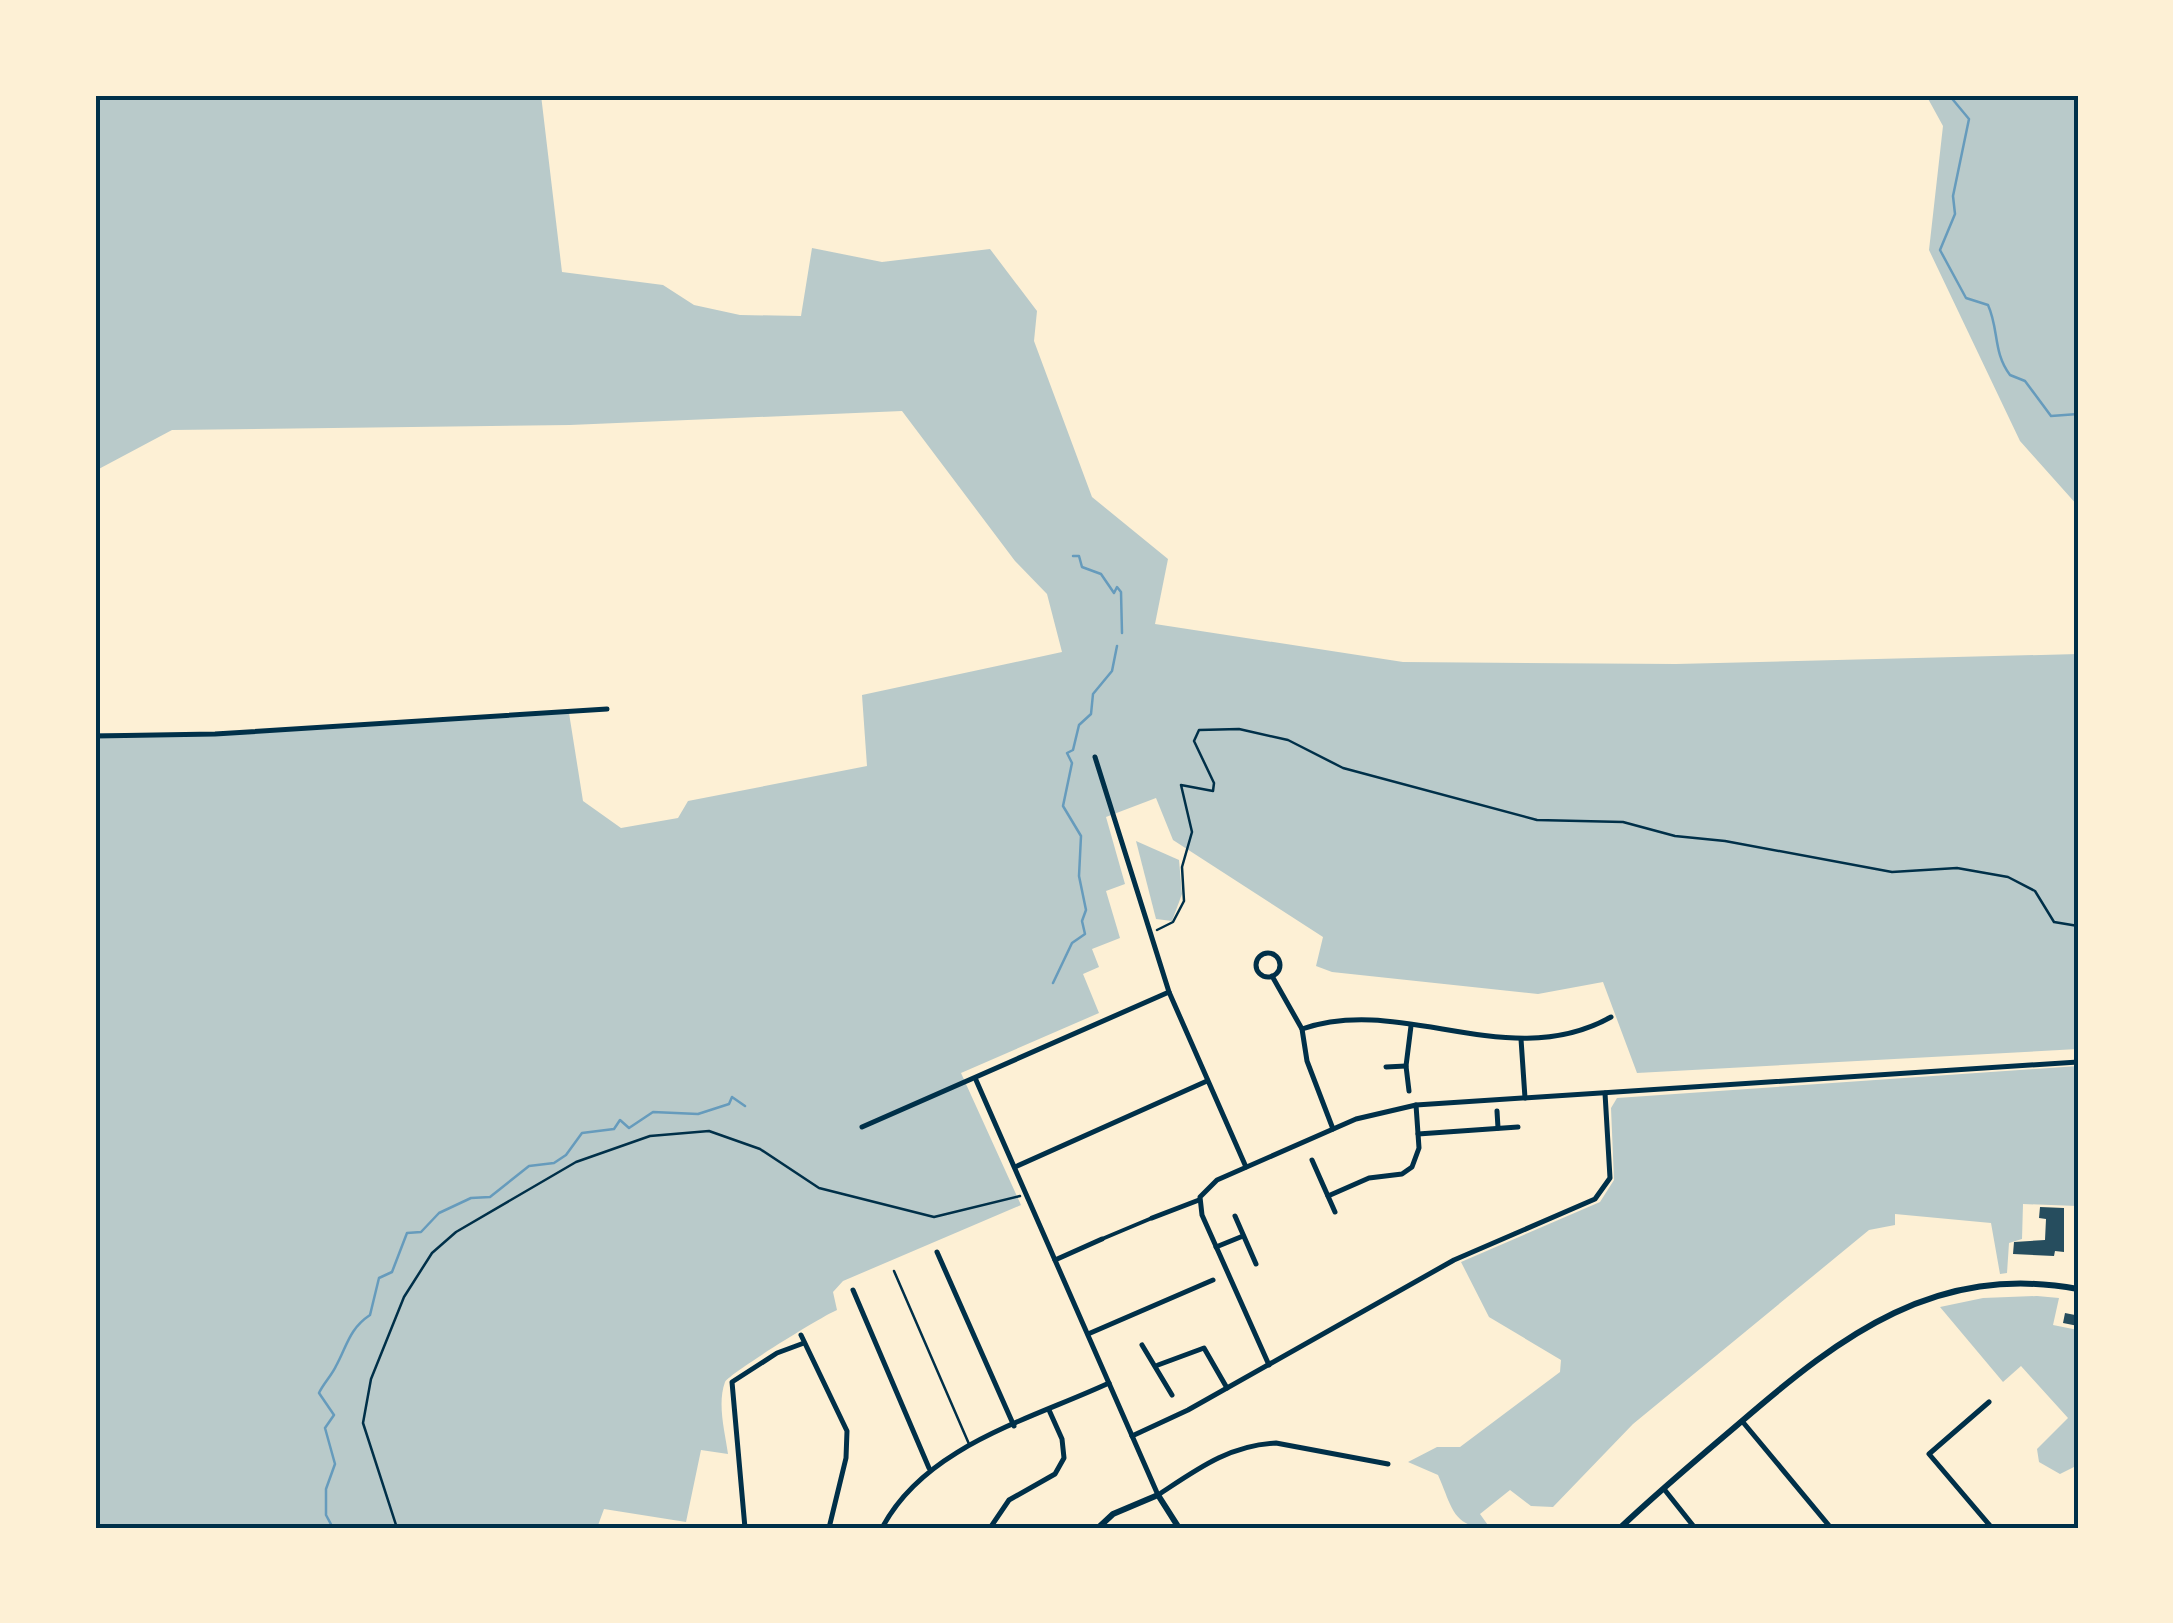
<svg xmlns="http://www.w3.org/2000/svg" width="2173" height="1623" font-family="'Public Sans',sans-serif">
  <style>
    .green { fill: #b9caca }
    .lines { fill: none; stroke-linecap: round; stroke-linejoin: round }
    .stream { stroke: #669bbc; stroke-width: 2.5 }
    .building { fill: #264d5e }
    .path { stroke: #003049; stroke-width: 2.5 }
    .service { stroke: #003049; stroke-width: 2.5 }
    .pedestrian { stroke: #003049; stroke-width: 4 }
    .minor { stroke: #003049; stroke-width: 5 }
    .tertiary { stroke: #003049; stroke-width: 6 }
    .neatline { fill: none; stroke: #003049; stroke-width: 4 }
  </style>
  <rect width="100%" height="100%" fill="#fdf0d5"/>
  <g class="green">
    <path d="M95 95H541L562 272 663 285 694 305 740 315 801 316 812 248 882 262 990 249 1037 311 1034 341 1092 497 1168 559 1155 624 1403 662 1676 664 2078 654V1049L1637 1073 1603 982 1538 994 1332 972 1316 966 1323 937 1173 840 1156 798 1106 817 1125 884 1106 891 1120 938 1092 949 1099 967 1083 974 1099 1013 961 1073 1021 1205 843 1281 833 1292 837 1310C822 1316 727 1375 725 1382 717 1404 725 1432 728 1454L701 1450 686 1522 604 1509 597 1528H95V733L215 734 569 713 583 801 621 828 678 818 688 801 867 766 862 695 1062 652 1047 594 1015 561 902 411 570 425 172 430 95 471Z"/>
    <polygon points="1926,95 2078,95 2078,506 2020,441 1929,250 1943,126"/>
    <polygon points="1136,841 1179,860 1182,894 1172,921 1156,919"/>
    <path d="M2078 1066 2077 1206 2023 1204 2022 1239 2009 1243 2007 1273 2000 1274 1991 1223 1895 1214V1225L1869 1230 1633 1424 1553 1507 1531 1506 1510 1490 1480 1514 1490 1528C1452 1528 1452 1506 1438 1475L1408 1462 1437 1447H1460L1560 1372 1561 1360 1489 1317 1461 1262 1600 1202 1614 1180 1611 1108 1617 1098Z"/>
    <polygon points="2037,1296 2059,1298 2053,1325 2078,1330 2078,1465 2060,1474 2039,1462 2037,1449 2068,1418 2021,1366 2003,1382 1940,1307 1983,1298"/>
  </g>
  <g class="lines">
    <g class="stream">
      <path d="M1949 95 1969 119 1953 196 1955 214 1940 250 1966 298 1988 305C1999 329 1993 353 2010 375L2025 381 2051 416 2078 414"/>
      <polyline points="1073,556 1079,556 1082,567 1101,574 1114,593 1117,587 1121,592 1122,633"/>
      <polyline points="1053,983 1072,943 1085,934 1082,921 1086,910 1079,876 1081,836 1063,806 1072,763 1067,753 1073,750 1079,725 1091,714 1093,694 1112,671 1117,646"/>
      <path d="M333 1528 326 1515V1489L335 1464 325 1428 334 1415 319 1393C323 1384 332 1375 336 1366 347 1346 349 1329 370 1315L379 1278 392 1272 407 1233 421 1232 439 1213 471 1198 490 1197 529 1166 554 1163 566 1155 582 1133 614 1129 620 1120 629 1128 653 1112 698 1114 729 1104 732 1097 745 1106"/>
    </g>
  </g>
  <g class="building">
    <polygon points="2040,1207 2064,1208 2064,1252 2055,1251 2054,1256 2013,1254 2014,1242 2045,1240 2046,1219 2039,1218"/>
    <polygon points="2078,1307 2078,1326 2063,1323 2065,1313 2075,1315"/>
  </g>
  <g class="lines">
    <g class="path">
      <polyline points="1157,930 1173,922 1184,901 1182,867 1192,832 1181,785 1213,791 1214,783 1194,741 1199,730 1239,729 1288,740 1343,768 1537,820 1623,822 1675,836 1725,841 1892,872 1957,868 2008,877 2035,891 2054,922 2078,926"/>
      <polyline points="397,1528 363,1423 371,1379 404,1297 432,1253 456,1232 576,1162 650,1136 709,1131 760,1149 819,1188 934,1217 1020,1196"/>
    </g>
    <polyline class="service" points="894,1271 969,1444"/>
    <polyline class="pedestrian" points="1102,1239 1152,1218"/>
    <g class="minor">
      <polyline points="95,736 215,734 607,709"/>
      <polyline points="1095,757 1169,992 1246,1167"/>
      <circle cx="1268" cy="965" r="12"/>
      <polyline points="1272,976 1302,1029 1307,1061 1333,1129"/>
      <path d="M1302 1029C1403 994 1509 1074 1611 1017"/>
      <polyline points="1521,1039 1525,1098"/>
      <polyline points="1386,1067 1406,1066"/>
      <path d="M976 1080 1158 1495C1196 1470 1229 1445 1276 1443L1388 1464"/>
      <polyline points="1409,1091 1406,1066 1411,1026"/>
      <polyline points="1497,1111 1498,1128"/>
      <polyline points="862,1127 1169,992"/>
      <polyline points="1418,1134 1518,1127"/>
      <polyline points="1312,1160 1335,1212"/>
      <polyline points="1015,1167 1207,1081"/>
      <polyline points="1328,1196 1369,1178 1402,1174 1412,1167 1419,1148 1416,1105"/>
      <polyline points="1235,1216 1256,1264"/>
      <polyline points="1152,1218 1199,1200"/>
      <polyline points="1216,1247 1243,1236"/>
      <polyline points="937,1252 1014,1426"/>
      <polyline points="1055,1260 1102,1239"/>
      <polyline points="853,1290 929,1468"/>
      <polyline points="1088,1334 1213,1280"/>
      <polyline points="801,1335 847,1431 846,1458 829,1528"/>
      <polyline points="1142,1345 1172,1395"/>
      <polyline points="1158,1365 1204,1348 1227,1388"/>
      <polyline points="1269,1365 1202,1215 1200,1197 1217,1180 1356,1119 1416,1105 2078,1062"/>
      <polyline points="1989,1402 1929,1454 1992,1528"/>
      <polyline points="1742,1421 1831,1528"/>
      <polyline points="1132,1436 1188,1410 1454,1260 1595,1199 1610,1178 1605,1093"/>
      <polyline points="1664,1489 1695,1528"/>
      <polyline points="745,1528 732,1382 777,1353 804,1343"/>
      <path d="M882 1528C925 1446 1029 1420 1109 1383"/>
      <polyline points="990,1528 1009,1500 1055,1474 1064,1458 1062,1439 1049,1410"/>
    </g>
    <g class="tertiary">
      <polyline points="1098,1528 1113,1514 1158,1495 1179,1528"/>
      <path d="M1620 1528C1659 1491 1701 1456 1742 1421 1842 1335 1936 1263 2078 1289"/>
    </g>
  </g>
  <rect width="2173" height="1623" fill="none" stroke="#fdf0d5" stroke-width="195"/>
  <rect x="98" y="98" width="1978" height="1428" class="neatline"/>
</svg>
